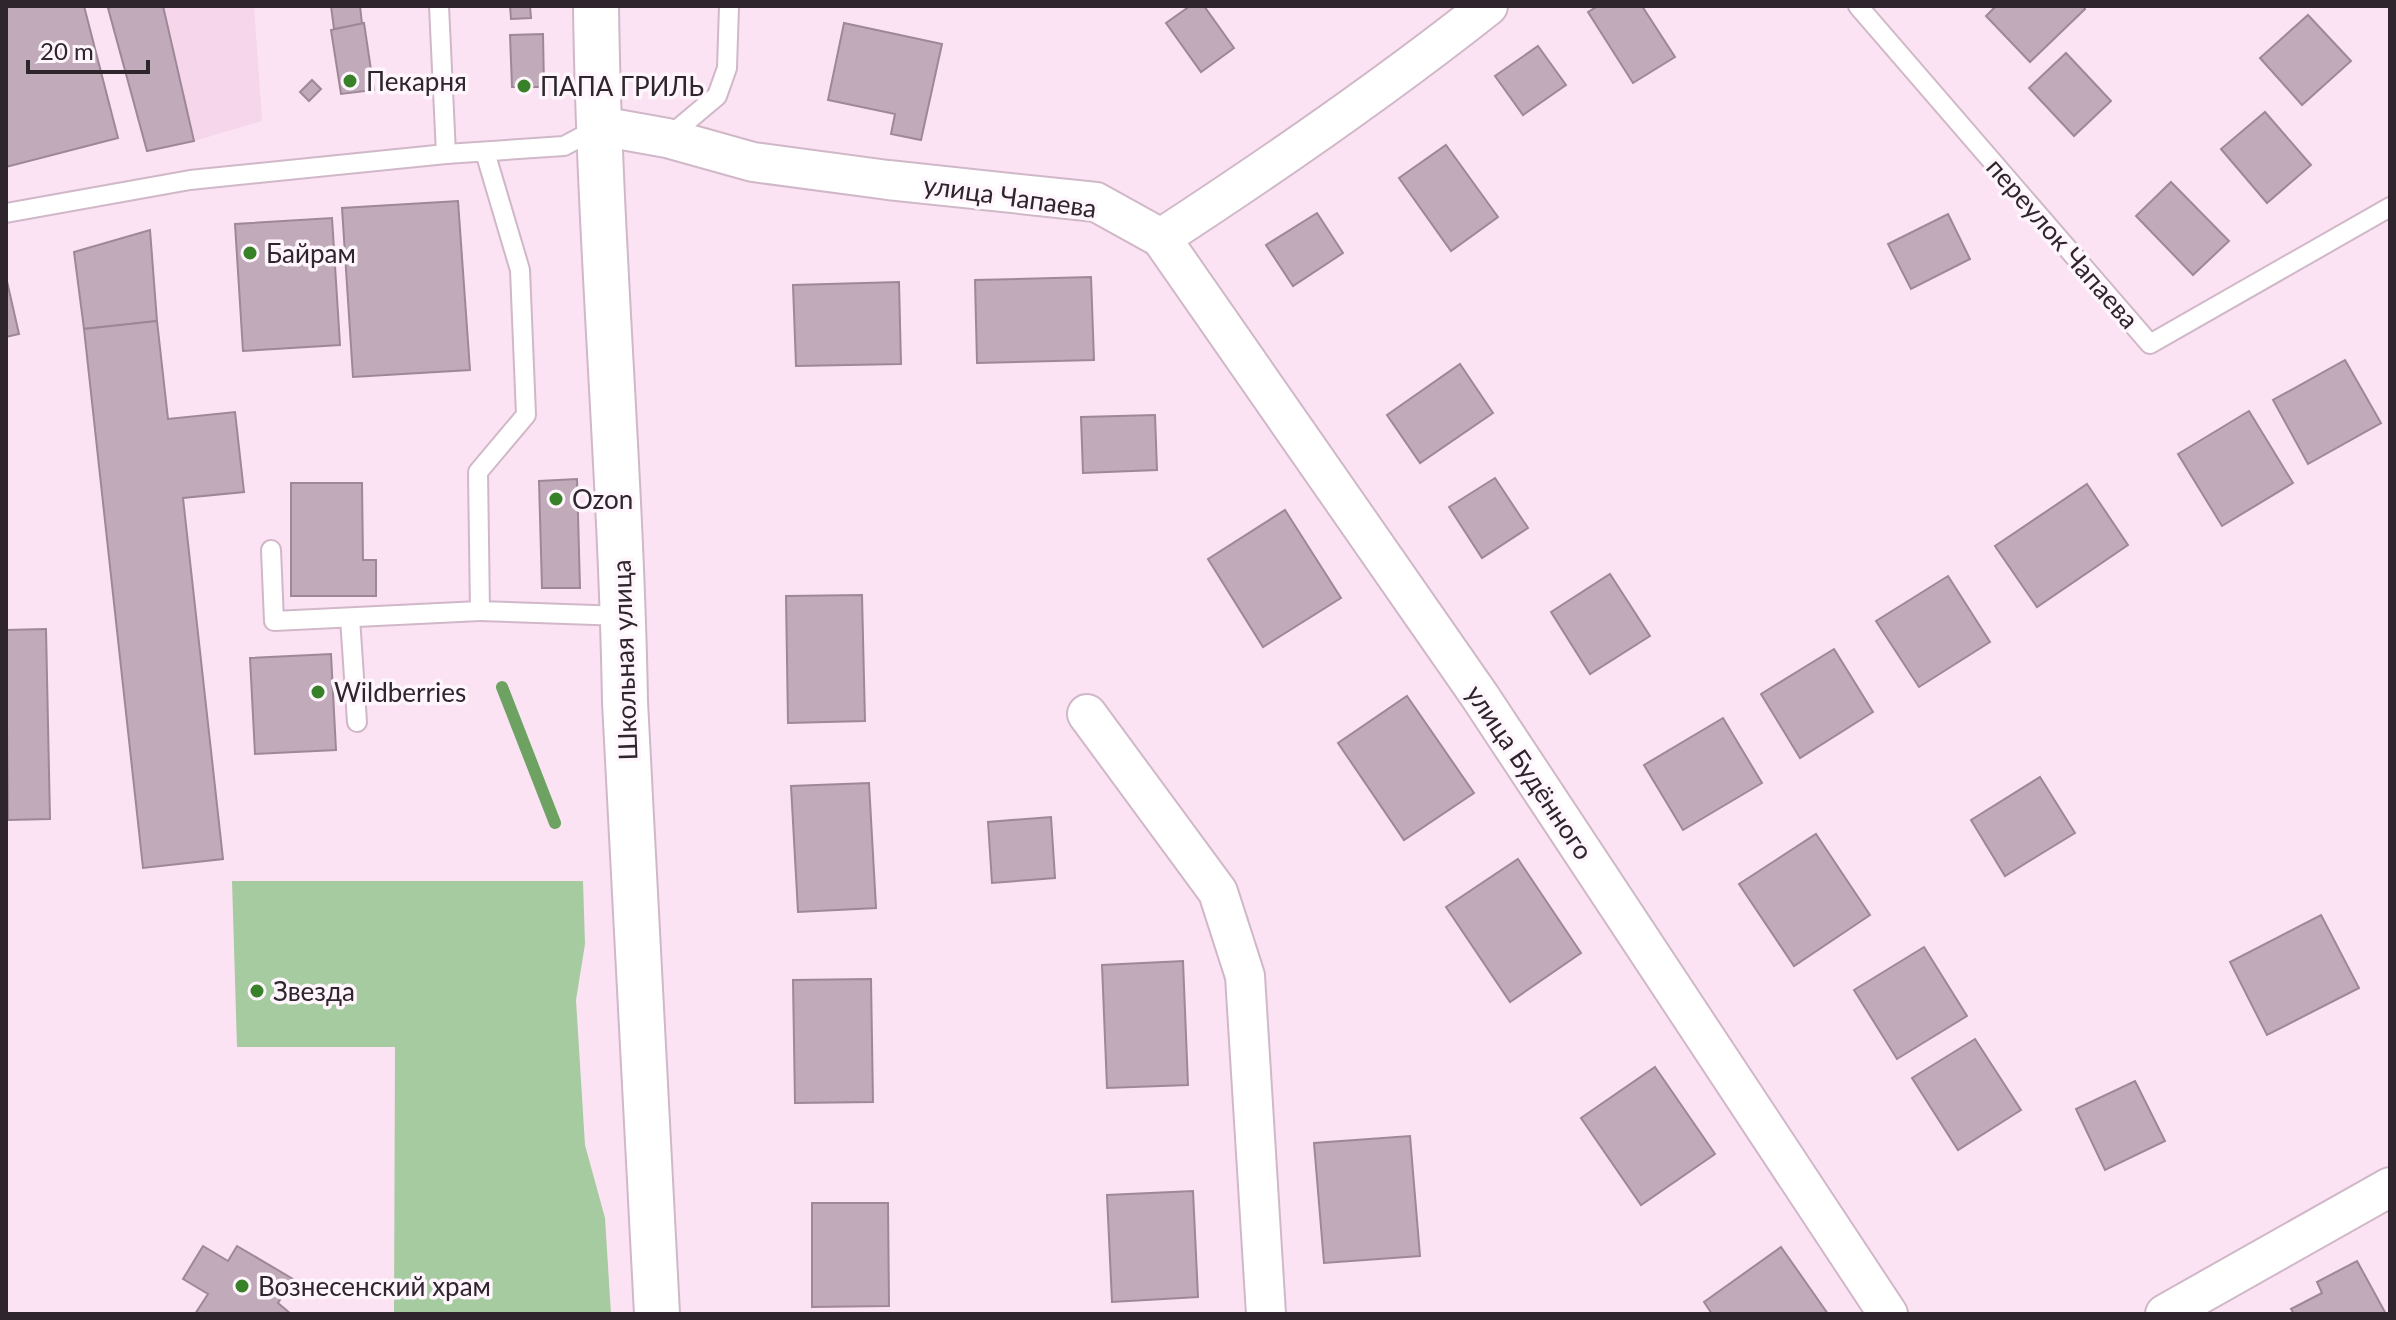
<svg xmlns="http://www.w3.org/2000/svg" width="2396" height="1320" font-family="Lato,sans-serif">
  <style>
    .built { fill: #f5d6eb }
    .green { fill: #a7cba0 }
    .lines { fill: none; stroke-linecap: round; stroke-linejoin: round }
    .stream { stroke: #6da263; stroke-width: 12 }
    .building { fill: #c1aab9; stroke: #9e8897; stroke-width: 2 }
    .lane-casing { stroke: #d0b8c8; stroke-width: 22 }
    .street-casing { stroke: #d0b8c8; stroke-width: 42 }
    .secondary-casing { stroke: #d0b8c8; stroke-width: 48 }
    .lane { stroke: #fff; stroke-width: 18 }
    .street { stroke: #fff; stroke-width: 38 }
    .secondary { stroke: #fff; stroke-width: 44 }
    .poi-dot { fill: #378128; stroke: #fff5fc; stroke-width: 3 }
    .labels { text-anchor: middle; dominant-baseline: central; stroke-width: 7; stroke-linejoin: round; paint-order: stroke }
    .poi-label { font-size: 26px; fill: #2e262c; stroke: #fff5fc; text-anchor: start }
    .street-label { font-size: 26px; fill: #2e262c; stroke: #fff5fc }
  </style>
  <rect width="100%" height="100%" fill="#fbe3f3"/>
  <polygon class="built" points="106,6 254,6 262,121 194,141 147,151"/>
  <polygon class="green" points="232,881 583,881 585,944 576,1000 585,1145 605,1218 611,1314 394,1314 395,1047 237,1047"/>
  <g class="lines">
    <polyline class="stream" points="502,687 555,823"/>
  </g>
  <g class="building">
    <polygon points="6,6 84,6 118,138 6,167"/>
    <polygon points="115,6 163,6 194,141 147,151 108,8"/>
    <polygon points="331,6 360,6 362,24 334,29"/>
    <polygon points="510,6 530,6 531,18 511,19"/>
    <polygon points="1190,6 1204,6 1234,48 1201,72 1166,23"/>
    <polygon points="1598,6 1642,6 1675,57 1633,83 1588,12"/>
    <polygon points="1996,6 2083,6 2085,9 2030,62 1986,16"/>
    <polygon points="2308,15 2351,61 2302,105 2260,58"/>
    <polygon points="364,23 374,90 341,94 331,30"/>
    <polygon points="844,23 942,44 921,140 891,134 895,114 828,100"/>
    <polygon points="543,34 544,87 512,87 510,35"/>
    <polygon points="1538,46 1566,85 1523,115 1495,76"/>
    <polygon points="2066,53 2111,101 2074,136 2029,88"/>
    <polygon points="312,80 321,89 309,101 300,92"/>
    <polygon points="2265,112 2311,165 2267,203 2221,149"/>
    <polygon points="1446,145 1498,217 1451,251 1399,178"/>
    <polygon points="2171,182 2229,241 2193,275 2136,216"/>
    <polygon points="458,201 470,370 353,377 342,208"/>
    <polygon points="1317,213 1343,253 1293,286 1266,245"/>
    <polygon points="1948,214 1970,259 1911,289 1888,244"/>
    <polygon points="332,218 340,345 243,351 235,224"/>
    <polygon points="150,230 157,321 84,329 74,252"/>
    <polygon points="6,277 19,334 6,337"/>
    <polygon points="1091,277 1094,360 977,363 975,280"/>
    <polygon points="899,282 901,364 796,366 793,285"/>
    <polygon points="157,321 168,419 235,412 244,492 183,498 223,859 143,868 84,329"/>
    <polygon points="2345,360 2381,423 2308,464 2273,400"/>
    <polygon points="1460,364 1493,413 1420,463 1387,415"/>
    <polygon points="2249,411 2293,483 2222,526 2178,454"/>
    <polygon points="1155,415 1157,470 1083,473 1081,417"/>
    <polygon points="1495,478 1528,528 1482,558 1449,507"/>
    <polygon points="577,479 580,588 542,588 539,481"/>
    <polygon points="291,483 362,483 363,560 376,560 376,596 291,596"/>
    <polygon points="2087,484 2128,545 2037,607 1995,546"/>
    <polygon points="1285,510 1341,598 1263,647 1208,559"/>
    <polygon points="1610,574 1650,636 1590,674 1551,612"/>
    <polygon points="1948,576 1990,642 1919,687 1876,621"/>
    <polygon points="862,595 865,721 788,723 786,596"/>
    <polygon points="46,629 50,819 8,820 6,630"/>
    <polygon points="1834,649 1873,712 1800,758 1761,694"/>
    <polygon points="331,654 336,750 255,754 250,658"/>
    <polygon points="1407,696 1474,793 1404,840 1338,743"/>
    <polygon points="1723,718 1762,783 1683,830 1644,765"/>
    <polygon points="2040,777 2075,833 2005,876 1971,820"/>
    <polygon points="869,783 876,908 798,912 791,786"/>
    <polygon points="1051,817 1055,878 992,883 988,822"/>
    <polygon points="1816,834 1870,915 1794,966 1739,884"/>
    <polygon points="1518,859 1581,953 1510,1002 1446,907"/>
    <polygon points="2321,915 2359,988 2267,1035 2230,962"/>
    <polygon points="1924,947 1967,1016 1897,1059 1854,990"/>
    <polygon points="1183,961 1188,1085 1107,1088 1102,965"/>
    <polygon points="871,979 873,1102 795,1103 793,980"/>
    <polygon points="1975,1039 2021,1110 1958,1150 1912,1078"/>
    <polygon points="1655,1067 1715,1154 1641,1205 1581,1118"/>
    <polygon points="2135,1081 2165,1141 2105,1170 2076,1109"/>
    <polygon points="1410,1136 1420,1256 1324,1263 1314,1143"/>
    <polygon points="1193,1191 1198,1297 1112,1302 1107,1195"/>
    <polygon points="812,1203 888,1203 889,1306 812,1307"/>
    <polygon points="203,1246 228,1261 237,1246 293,1279 278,1303 291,1314 195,1314 208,1294 183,1279"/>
    <polygon points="1781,1247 1828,1314 1712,1314 1704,1302"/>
    <polygon points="2357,1261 2386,1314 2294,1314 2291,1309 2322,1293 2317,1282"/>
  </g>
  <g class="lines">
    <g class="lane-casing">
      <g id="lane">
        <polyline points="439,6 446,154"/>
        <polyline points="1858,6 2150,344 2390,207"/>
        <polyline points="667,138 717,96 727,68 729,6"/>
        <polyline points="485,152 520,270 526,415 478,472 480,611 623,616"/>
        <polyline points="6,213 190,180 446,154 564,146 598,128"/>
        <polyline points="271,550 274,621 480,611"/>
        <polyline points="350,618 357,722"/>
      </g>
    </g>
    <g class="street-casing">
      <g id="street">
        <path d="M600 126 667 138 753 162 888 180 1096 202 1161 238C1273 165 1383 89 1488 6"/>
        <polyline points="1161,238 1479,695 1888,1314"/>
        <polyline points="1087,714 1218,892 1245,976 1266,1314"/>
        <polyline points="2165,1314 2390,1187"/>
      </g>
    </g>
    <g class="secondary-casing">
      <path id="secondary" d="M596 6C599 238 621 470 625 702L657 1314"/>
    </g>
    <use href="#lane" class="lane"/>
    <use href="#street" class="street"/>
    <use href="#secondary" class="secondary"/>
  </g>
  <g class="poi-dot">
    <circle cx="350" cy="81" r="8"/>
    <circle cx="524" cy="86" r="8"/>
    <circle cx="250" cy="253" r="8"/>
    <circle cx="556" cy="499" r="8"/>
    <circle cx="318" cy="692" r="8"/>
    <circle cx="257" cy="991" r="8"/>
    <circle cx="242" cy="1286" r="8"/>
  </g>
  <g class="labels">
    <g class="poi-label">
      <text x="366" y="81">Пекарня</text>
      <text x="540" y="86">ПАПА ГРИЛЬ</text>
      <text x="266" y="253">Байрам</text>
      <text x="572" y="499">Ozon</text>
      <text x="334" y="692">Wildberries</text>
      <text x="273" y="991">Звезда</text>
      <text x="258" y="1286">Вознесенский храм</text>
    </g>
    <g class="street-label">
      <text transform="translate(1010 196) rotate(8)">улица Чапаева</text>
      <text transform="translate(2063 243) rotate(49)">переулок Чапаева</text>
      <text transform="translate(624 660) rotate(-92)">Школьная улица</text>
      <text transform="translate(1530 772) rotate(56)">улица Будённого</text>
    </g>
  </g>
  <rect width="2396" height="1320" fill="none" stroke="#2e262c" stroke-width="16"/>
  <path d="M28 60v12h120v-12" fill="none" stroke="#2e262c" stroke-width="4"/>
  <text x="40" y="60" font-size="24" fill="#2e262c" stroke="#fff5fc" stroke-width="6" paint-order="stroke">20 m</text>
</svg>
